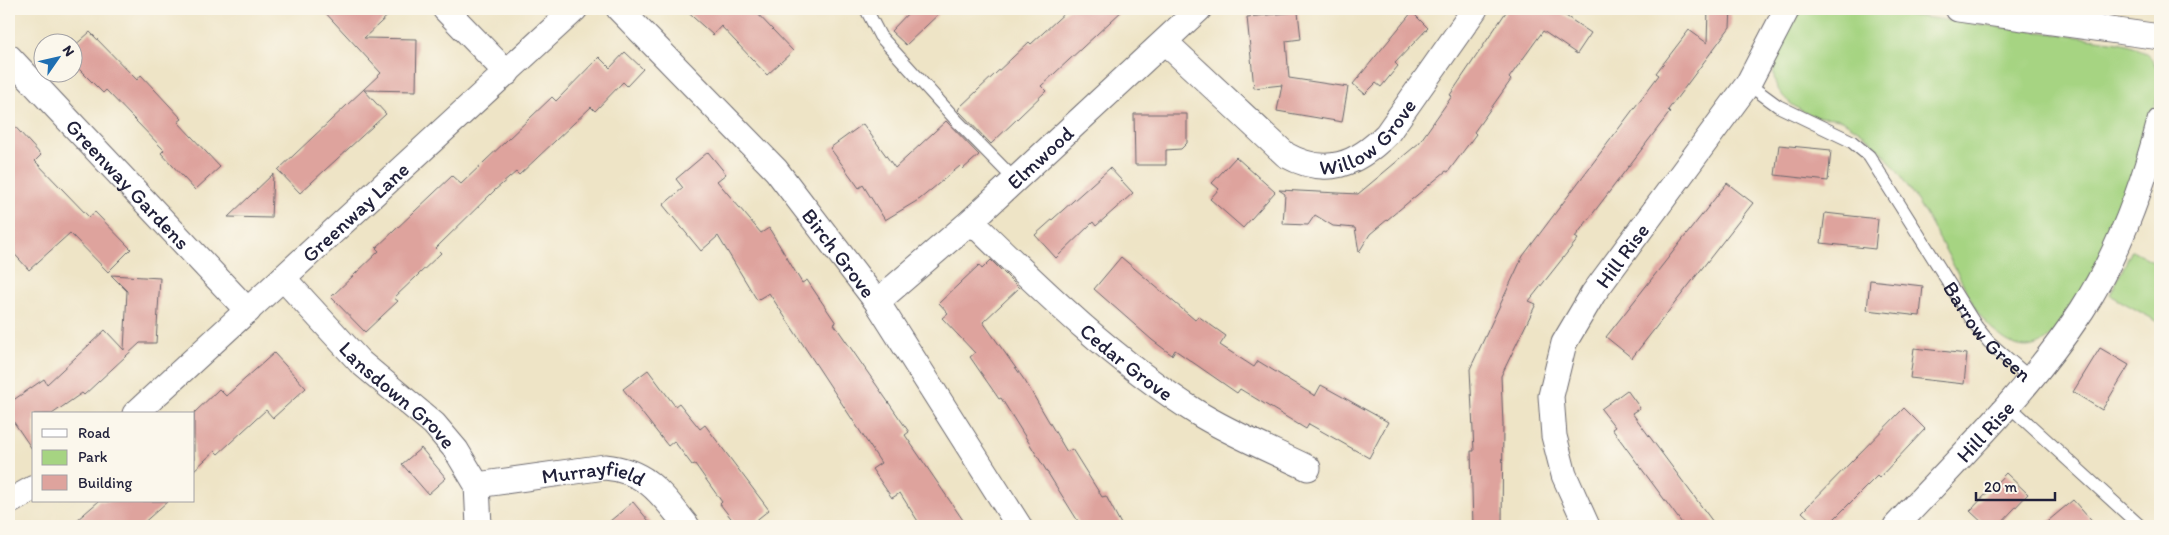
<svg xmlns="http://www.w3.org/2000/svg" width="2169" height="535" font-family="Itim,sans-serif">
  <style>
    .green { fill: #a6d482; stroke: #647b5e }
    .building { fill: #dea39d }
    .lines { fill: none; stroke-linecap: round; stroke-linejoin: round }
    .lane-casing { stroke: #69666c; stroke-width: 14 }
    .street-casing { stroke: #69666c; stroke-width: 27 }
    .lane { stroke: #fff; stroke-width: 12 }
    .street { stroke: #fff; stroke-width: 25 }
    .labels { text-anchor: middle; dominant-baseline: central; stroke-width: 4; stroke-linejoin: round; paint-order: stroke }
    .street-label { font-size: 21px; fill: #22223b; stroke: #fbf7ec }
  </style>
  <rect width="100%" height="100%" fill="#fbf7ec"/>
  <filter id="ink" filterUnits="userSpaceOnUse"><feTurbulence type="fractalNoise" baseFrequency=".02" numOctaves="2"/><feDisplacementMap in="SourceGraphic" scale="10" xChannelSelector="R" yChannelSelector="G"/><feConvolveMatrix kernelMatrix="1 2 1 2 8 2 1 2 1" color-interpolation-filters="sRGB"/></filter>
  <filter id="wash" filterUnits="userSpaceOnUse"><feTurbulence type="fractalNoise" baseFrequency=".0096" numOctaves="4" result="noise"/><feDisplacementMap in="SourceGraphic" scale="20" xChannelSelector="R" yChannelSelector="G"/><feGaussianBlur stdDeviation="1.12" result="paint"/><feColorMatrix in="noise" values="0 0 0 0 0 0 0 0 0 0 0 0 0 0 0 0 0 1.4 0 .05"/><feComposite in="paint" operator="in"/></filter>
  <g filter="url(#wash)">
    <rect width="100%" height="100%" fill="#eee4c6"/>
    <g class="green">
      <path d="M1804 9H1860L2119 42C2143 47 2161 61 2160 87 2153 111 2148 134 2141 157 2129 195 2073 337 2034 346 2011 352 1991 329 1978 313 1952 263 1905 165 1861 132 1855 128 1848 123 1841 120 1833 116 1824 119 1815 116 1800 112 1784 101 1777 87 1766 63 1784 24 1804 9Z"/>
      <polygon points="2132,250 2160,265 2160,323 2110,295"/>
    </g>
    <g id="blocks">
      <g class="building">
        <polygon points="322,9 395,9 364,38 417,39 416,91 364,90 386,114 300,193 278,170 381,73"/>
        <polygon points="684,9 753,9 793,51 767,75 721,26 713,35"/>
        <polygon points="912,9 944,9 906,45 891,31"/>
        <polygon points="1069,9 1124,9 1041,86 1046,91 991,144 958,110 960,107 1029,42 1031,44"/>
        <polygon points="1508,9 1558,9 1557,10 1591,33 1577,54 1543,31 1509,78 1511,80 1474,132 1476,134 1448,172 1446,171 1370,234 1359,252 1355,228 1333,226 1315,215 1308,225 1283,224 1285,194 1279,190 1358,194 1419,143 1452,96 1450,95"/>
        <polygon points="1708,9 1731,9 1730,27 1668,110 1670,112 1575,237 1578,239 1529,301 1536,304 1501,376 1503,424 1502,526 1473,526 1471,451 1474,451 1470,369 1523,256 1659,75 1656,73 1689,30 1707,43"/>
        <polygon points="1298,12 1301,39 1286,41 1289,78 1348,87 1342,122 1277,111 1282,85 1254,88 1247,17"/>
        <polygon points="1412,12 1428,28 1395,63 1398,66 1381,87 1376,83 1365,94 1353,84"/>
        <polygon points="90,32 137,80 141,75 182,119 178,122 220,167 195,190 161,153 164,150 106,90 103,93 72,62 72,48"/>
        <polygon points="625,52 643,69 627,86 623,82 595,111 591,107 519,175 516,172 495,190 436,248 441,253 394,298 398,301 365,332 331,297 379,251 376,248 452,176 461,184 552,97 556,101 599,57 610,68"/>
        <polygon points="1134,114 1187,114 1187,143 1181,149 1166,150 1166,165 1135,165"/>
        <polygon points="9,120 41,155 35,161 89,217 95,212 131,249 108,272 70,233 29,270 9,248"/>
        <polygon points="946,121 979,155 963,169 960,166 920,199 885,220 863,185 859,188 830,148 863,124 895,168"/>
        <polygon points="1779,145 1831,150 1828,181 1775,175"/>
        <polygon points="708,152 726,174 717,181 761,233 769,228 802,283 807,280 836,323 834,324 909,432 905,435 967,526 921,526 900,493 892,498 872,469 881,463 769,293 757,300 718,236 701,251 663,205 683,188 676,179"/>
        <polygon points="1236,157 1275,192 1243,228 1210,199 1219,189 1212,183"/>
        <polygon points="1110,168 1133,193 1096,226 1093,222 1056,258 1035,235"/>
        <polygon points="273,174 271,218 228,217"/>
        <polygon points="1727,183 1753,203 1632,358 1606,337"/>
        <polygon points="1825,213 1878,219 1875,249 1821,243"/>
        <polygon points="1121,257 1195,320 1198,316 1226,336 1220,345 1254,367 1258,361 1315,396 1321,385 1388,422 1369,458 1309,424 1306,429 1240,389 1237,393 1175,350 1172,355 1152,340 1094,289"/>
        <polygon points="991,260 1019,288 983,322 1025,381 1067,452 1072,449 1102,497 1106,496 1122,526 1081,526 1001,398 999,399 970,357 975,353 942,318 948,313 939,303 979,265 982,269"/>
        <polygon points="111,275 160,278 156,343 140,343 84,395 82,393 52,414 34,414 34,452 9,415 9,403 44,379 47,384 105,330 124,350 127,291"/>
        <polygon points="1870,280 1923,286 1920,316 1867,310"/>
        <polygon points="1914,348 1967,354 1964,384 1910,378"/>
        <polygon points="2100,348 2129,365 2102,410 2073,392"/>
        <polygon points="274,353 306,388 273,418 266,410 218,454 215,451 194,470 194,413 219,389 226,396"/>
        <polygon points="648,370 675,406 679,403 700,429 705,425 769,510 749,526 737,526 720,504 722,502 695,464 692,465 674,441 668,446 623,389"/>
        <polygon points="1627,390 1640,408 1632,413 1716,526 1684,526 1612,429 1615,427 1601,409"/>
        <polygon points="1904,408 1925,429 1879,478 1877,476 1827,526 1817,526 1802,512"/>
        <polygon points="421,448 446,478 428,494 402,464"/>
        <polygon points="2006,473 2028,494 1998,526 1986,526 1970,511"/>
        <polygon points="2073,500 2096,526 2042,526"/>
        <polygon points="99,501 168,501 140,526 70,526"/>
        <polygon points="633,502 653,526 604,526"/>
      </g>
    </g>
  </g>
  <g filter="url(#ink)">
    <use href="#blocks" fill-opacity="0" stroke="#69666c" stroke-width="1"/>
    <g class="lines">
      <g class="lane-casing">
        <g id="lane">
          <polyline points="866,9 880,36 958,122 1015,180"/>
          <path id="s1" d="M1748 84 1778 106 1851 141 1869 156 1976 326 1989 342 2030 378"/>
          <polyline points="2008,405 2140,526"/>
        </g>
      </g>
      <g class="street-casing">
        <g id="street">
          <polyline points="445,9 507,73"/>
          <path id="s2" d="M619 9 776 170 877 302 1019 526"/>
          <polyline points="1958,9 2160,37"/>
          <path id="s3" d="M1165 42 1286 155C1326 177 1356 165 1387 134L1475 9"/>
          <path id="s4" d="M9 57 248 311"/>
          <path id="s5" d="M971 221C1042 290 1112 359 1196 412 1231 434 1271 450 1308 468"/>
          <path id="s6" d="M283 278 360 362 434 424 456 450 477 485 479 526"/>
          <path id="s7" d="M877 302 971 221 1199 9"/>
          <path id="s8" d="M135 414 575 9"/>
          <path id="s9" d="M477 485 605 467C648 471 662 495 687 526"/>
          <polyline points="9,502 34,488"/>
          <path id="s10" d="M1587 526 1564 475 1554 436 1551 396 1564 343 1593 294 1748 84 1787 9"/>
          <path id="s11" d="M1896 526C1960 457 2030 389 2082 310 2119 253 2143 186 2160 121"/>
        </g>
      </g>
      <use href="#lane" class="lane"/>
      <use href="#street" class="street"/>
    </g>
  </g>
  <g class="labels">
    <g class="street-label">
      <text stroke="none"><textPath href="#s3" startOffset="260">Willow Grove</textPath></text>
      <text stroke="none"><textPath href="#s7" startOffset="218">Elmwood</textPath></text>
      <text stroke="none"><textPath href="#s4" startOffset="174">Greenway Gardens</textPath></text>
      <text stroke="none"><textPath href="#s8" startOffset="299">Greenway Lane</textPath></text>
      <text stroke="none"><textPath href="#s2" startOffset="329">Birch Grove</textPath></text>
      <text stroke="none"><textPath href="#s10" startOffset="296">Hill Rise</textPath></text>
      <text stroke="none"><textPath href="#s1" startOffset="354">Barrow Green</textPath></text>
      <text stroke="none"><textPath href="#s5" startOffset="210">Cedar Grove</textPath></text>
      <text stroke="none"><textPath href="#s6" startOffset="164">Lansdown Grove</textPath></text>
      <text stroke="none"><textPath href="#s11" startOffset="130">Hill Rise</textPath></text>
      <text stroke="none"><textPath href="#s9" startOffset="118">Murrayfield</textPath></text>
    </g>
  </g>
  <rect width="2169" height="535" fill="none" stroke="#fbf7ec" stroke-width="30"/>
  <rect x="32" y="412" width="162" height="90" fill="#fbf7ec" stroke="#a4a2a5"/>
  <rect x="42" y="429" width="25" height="8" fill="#ffffff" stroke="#a4a2a5"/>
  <text x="78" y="438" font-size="15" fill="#22223b">Road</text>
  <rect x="42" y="450" width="25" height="15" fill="#a6d482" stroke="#a4a2a5"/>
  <text x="78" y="462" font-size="15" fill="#22223b">Park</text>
  <rect x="42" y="475" width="25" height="15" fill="#dea39d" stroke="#a4a2a5"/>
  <text x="78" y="488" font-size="15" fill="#22223b">Building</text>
  <g transform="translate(58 58) rotate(56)"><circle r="24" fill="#fbf7ec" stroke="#a4a2a5"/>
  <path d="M0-4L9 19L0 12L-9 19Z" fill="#1f6fb2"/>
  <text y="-8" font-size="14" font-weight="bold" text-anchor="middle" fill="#22223b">N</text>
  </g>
  <path d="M1976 492v8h79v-8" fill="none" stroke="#22223b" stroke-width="2.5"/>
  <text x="1984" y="492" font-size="15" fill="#22223b" stroke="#fbf7ec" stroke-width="4" paint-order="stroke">20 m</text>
</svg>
